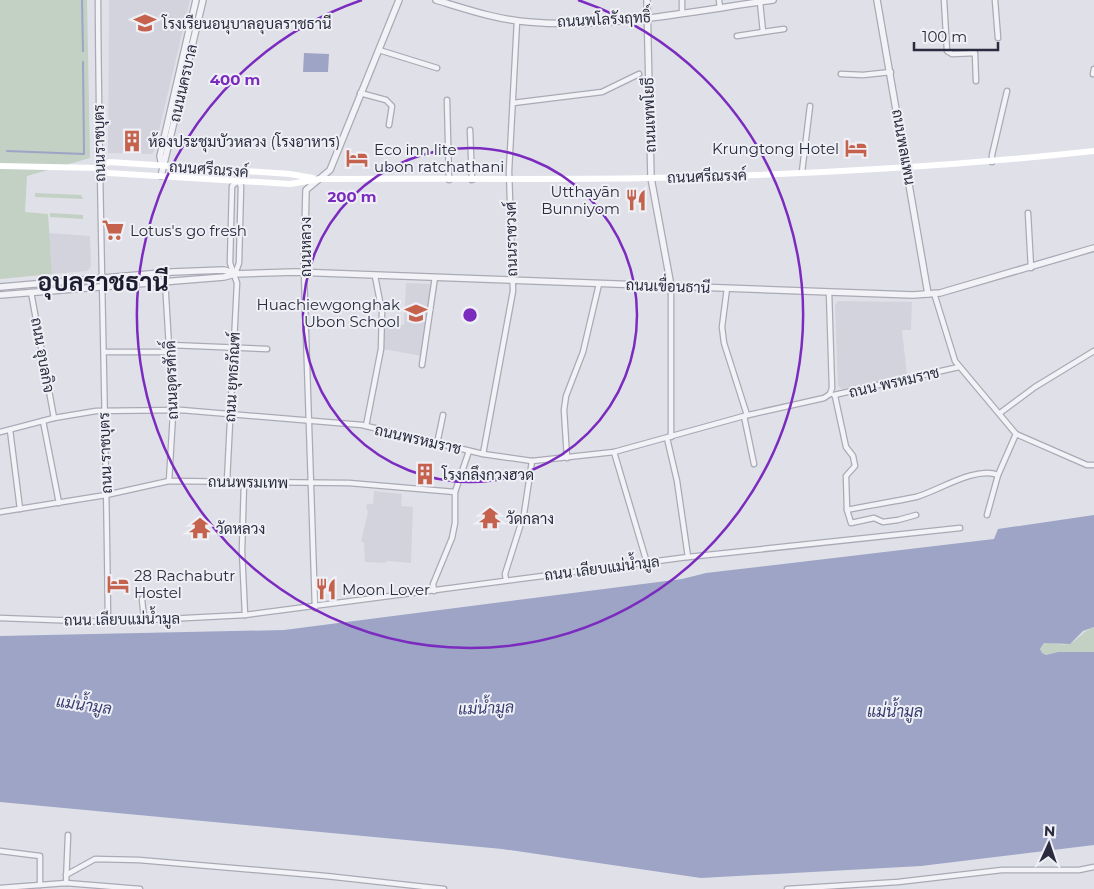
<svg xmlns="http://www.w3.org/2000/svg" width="1094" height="889" font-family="Montserrat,Sarabun,sans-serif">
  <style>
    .built { fill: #d2d3dd }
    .green { fill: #c2d1c3 }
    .water { fill: #9da4c6 }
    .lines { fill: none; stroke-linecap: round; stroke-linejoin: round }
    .stream { stroke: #9da4c6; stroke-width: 2 }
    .minor-casing { stroke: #a9aab5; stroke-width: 7 }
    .tertiary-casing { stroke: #a9aab5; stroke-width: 8 }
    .minor { stroke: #f2f2f7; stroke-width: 4.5 }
    .tertiary { stroke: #f2f2f7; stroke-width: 5.5 }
    .secondary { stroke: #fff; stroke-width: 6 }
    .ring { fill: none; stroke: #7b2cbf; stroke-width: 2.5 }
    .labels { text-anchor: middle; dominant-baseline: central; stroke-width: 4; stroke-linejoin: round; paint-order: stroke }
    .street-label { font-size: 15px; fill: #2a2b3e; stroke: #eff0f6 }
    .poi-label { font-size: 15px; fill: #2a2b3e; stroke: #eff0f6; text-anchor: start }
    .water-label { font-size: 16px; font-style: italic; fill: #373e6f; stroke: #eff0f6 }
    .town-label { font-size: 25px; font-weight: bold; fill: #1c1c2f; stroke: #eff0f6 }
    .centre { fill: #7b2cbf; stroke: #eff0f6; stroke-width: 2.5 }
    .ring-label { font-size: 15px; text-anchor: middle; font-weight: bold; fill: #7b2cbf; stroke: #eff0f6; stroke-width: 4; stroke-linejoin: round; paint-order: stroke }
  </style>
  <rect width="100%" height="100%" fill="#e0e1e8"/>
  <g class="built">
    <polygon points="109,0 190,0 154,152 151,154 108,153"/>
    <polygon points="49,233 90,236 91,267 87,271 52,274"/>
    <polygon points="406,283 433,284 422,356 383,349 385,324 404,325"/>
    <polygon points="838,301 912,302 911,330 902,330 907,375 842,389 838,386 835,305"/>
    <polygon points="374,491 402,494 401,506 413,507 411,563 388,561 384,563 365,562 364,542 361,542 368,512 366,507 367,504 373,504"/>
  </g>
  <g class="green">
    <polygon points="0,0 87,0 90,158 27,176 25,212 48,214 52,274 0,279"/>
    <polygon points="35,193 81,195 83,199 35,197"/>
    <polygon points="50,213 83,215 83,219 50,217"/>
    <path d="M1094 627V652H1058L1046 655 1042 653 1040 649 1044 643C1052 641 1060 646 1068 644 1077 642 1082 631 1094 627Z"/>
  </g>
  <g class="water">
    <polygon points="304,53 329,54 328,72 303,72"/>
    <polygon points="1094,515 1094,627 1083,631 1070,644 1044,643 1040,649 1042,653 1046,655 1058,652 1094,652 1094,845 921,866 701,878 502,849 0,802 0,636 284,630 682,579 706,573 994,539 998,529"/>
  </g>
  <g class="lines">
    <g class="stream">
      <polyline points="82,0 83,51"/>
      <polyline points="7,151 84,154 83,62"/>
    </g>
    <g class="minor-casing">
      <g id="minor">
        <path d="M98 0C99 207 106 414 108 622"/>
        <polyline points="682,0 682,13"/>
        <polyline points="719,0 720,8"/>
        <polyline points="944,0 947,51 952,54 975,53 976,81"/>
        <polyline points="995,0 998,38"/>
        <polyline points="760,2 763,32 784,29"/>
        <polyline points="737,36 763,32"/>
        <polyline points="379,50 437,68"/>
        <polyline points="841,74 863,75 891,72"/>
        <polyline points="1093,74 1094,69"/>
        <polyline points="360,93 386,100 392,106 389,125"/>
        <polyline points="447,100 449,180"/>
        <polyline points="513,103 602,92 639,74"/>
        <polyline points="470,130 472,180"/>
        <polyline points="992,162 992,155 1007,91"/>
        <polyline points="802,172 810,106"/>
        <polyline points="1028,213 1031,268"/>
        <polyline points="304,273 315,608"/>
        <polyline points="235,274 239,263 241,186 238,181 238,172"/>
        <polyline points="165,280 173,414 169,481"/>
        <polyline points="727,288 722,327 724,343 747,415"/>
        <polyline points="31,292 54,418"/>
        <polyline points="829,292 832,388 830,394"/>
        <polyline points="934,293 955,361 1016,434 1087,465 1094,465"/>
        <polyline points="170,345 267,349"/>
        <polyline points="105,352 171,352"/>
        <polyline points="422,365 435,277"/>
        <polyline points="834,395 959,367"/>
        <polyline points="835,396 846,447 853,456 855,466 846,476 847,510 851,523 874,518 883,522 898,520 916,515"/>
        <polyline points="1000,413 1035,387 1094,351"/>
        <polyline points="744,416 754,464"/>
        <polyline points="43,421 59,503"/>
        <polyline points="366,426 381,349 382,312 375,276"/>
        <polyline points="10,430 20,509"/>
        <polyline points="0,432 54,418 96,411 181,410 362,425 483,454 532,461 614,452 744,416 824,398 830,394"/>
        <polyline points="671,437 671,286"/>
        <polyline points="667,438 677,481 688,557"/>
        <polyline points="437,444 443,415"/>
        <polyline points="614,452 647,563"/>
        <polyline points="483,454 513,291 509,171 517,21"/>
        <polyline points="567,458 564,410 566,396 583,352 599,284"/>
        <polyline points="227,481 237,283 230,263 232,186 238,181"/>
        <polyline points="244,482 242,551 245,615"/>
        <path d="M847 510C870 505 893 502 916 497 938 491 975 466 998 475"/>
        <polyline points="0,512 106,495 169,481 349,483 455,492 469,451"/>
        <polyline points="987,515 998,475 1016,434"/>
        <polyline points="506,580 505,574 524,514 532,461"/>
        <polyline points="434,591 433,584 452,538 455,523 455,492"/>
        <polyline points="142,599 144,620"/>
        <polyline points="0,618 108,622 245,615 688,557 960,528"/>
        <polyline points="0,851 40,856 40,885"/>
        <polyline points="66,875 95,859 139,860 326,876 444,889"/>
        <polyline points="66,883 68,835"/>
        <polyline points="0,888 66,883 140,889"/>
        <polyline points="787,889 898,882 1002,870 1079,870 1094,867"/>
      </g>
    </g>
    <g class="tertiary-casing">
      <g id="tertiary">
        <path d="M436 0C466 9 498 20 529 22 609 29 694 11 773 0"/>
        <polyline points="647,0 651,178 671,286"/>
        <polyline points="877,0 928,294"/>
        <polyline points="162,166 160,156 196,0"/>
        <polyline points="161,176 203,0"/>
        <polyline points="304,273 306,190 330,170 399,0"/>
        <polyline points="0,287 172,272 224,270 234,273"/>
        <polyline points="0,295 224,277 235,274 295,272 913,295 940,293 1094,248"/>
      </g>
    </g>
    <use href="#minor" class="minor"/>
    <use href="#tertiary" class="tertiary"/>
    <g class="secondary">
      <path d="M0 166 99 168 108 173 290 184 320 179C430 178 541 180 651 178 799 175 947 167 1094 151"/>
      <polyline points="99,168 109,162 290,174 313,178"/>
    </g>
  </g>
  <g class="ring">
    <circle cx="470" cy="315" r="167"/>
    <path d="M578 0A333 333 0 1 1 362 0"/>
  </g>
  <defs>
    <g id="school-bare" transform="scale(1.725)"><path d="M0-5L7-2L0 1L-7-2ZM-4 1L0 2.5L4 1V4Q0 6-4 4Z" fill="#c5624d" stroke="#eff0f6" stroke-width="2.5" paint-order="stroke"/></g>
    <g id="building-bare" transform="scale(1.725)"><path d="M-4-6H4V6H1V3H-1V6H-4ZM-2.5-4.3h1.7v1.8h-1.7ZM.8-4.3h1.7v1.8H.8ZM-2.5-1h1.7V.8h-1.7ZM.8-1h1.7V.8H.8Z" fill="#c5624d" stroke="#eff0f6" stroke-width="2.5" paint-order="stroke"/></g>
    <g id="hotel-bare" transform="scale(1.725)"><path d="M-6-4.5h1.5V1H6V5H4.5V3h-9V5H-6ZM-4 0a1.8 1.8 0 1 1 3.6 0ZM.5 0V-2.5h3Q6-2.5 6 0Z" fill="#c5624d" stroke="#eff0f6" stroke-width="2.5" paint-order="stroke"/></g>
    <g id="restaurant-bare" transform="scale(1.725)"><path d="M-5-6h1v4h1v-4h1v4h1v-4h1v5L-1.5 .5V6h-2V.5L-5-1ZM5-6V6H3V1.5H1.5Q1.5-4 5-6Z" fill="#c5624d" stroke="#eff0f6" stroke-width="2.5" paint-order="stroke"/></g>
    <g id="supermarket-bare" transform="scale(1.725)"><path d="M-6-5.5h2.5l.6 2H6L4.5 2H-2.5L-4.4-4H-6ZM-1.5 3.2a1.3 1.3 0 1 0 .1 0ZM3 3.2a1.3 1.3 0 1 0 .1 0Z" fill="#c5624d" stroke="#eff0f6" stroke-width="2.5" paint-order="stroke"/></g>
    <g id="temple-bare" transform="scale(1.725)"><path d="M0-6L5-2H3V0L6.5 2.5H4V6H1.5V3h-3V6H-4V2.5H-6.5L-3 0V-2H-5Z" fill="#c5624d" stroke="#eff0f6" stroke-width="2.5" paint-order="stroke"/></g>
  </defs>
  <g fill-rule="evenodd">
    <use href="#school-bare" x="145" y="23"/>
    <use href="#building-bare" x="132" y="141"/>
    <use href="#hotel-bare" x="856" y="148"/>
    <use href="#hotel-bare" x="357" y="158"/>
    <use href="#restaurant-bare" x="636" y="200"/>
    <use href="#supermarket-bare" x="113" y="230"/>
    <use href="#school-bare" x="416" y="313"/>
    <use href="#building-bare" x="425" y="474"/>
    <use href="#temple-bare" x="490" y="518"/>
    <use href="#temple-bare" x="200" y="528"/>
    <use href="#hotel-bare" x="118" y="584"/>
    <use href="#restaurant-bare" x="326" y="589"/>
  </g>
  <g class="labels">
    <g class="street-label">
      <text transform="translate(604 19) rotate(-3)">ถนนพโลรังฤทธิ์</text>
      <text transform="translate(183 83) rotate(-77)">ถนนนครบาล</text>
      <text transform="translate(649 115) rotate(-92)">ถนนเทพโยธี</text>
      <text transform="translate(99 143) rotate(-91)">ถนนราชบุตร</text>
      <text transform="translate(904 147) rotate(80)">ถนนพลแพน</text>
      <text transform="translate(209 169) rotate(4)">ถนนศรีณรงค์</text>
      <text transform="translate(707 176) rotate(-2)">ถนนศรีณรงค์</text>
      <text transform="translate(511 239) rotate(-91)">ถนนราชวงศ์</text>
      <text transform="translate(305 247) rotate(-90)">ถนนหลวง</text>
      <text transform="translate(668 286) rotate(2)">ถนนเขื่อนธานี</text>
      <text transform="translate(43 355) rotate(80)">ถนน อุบลกิจ</text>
      <text transform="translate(232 377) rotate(-87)">ถนน ยุทธภัณฑ์</text>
      <text transform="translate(171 380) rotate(-92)">ถนนอุดรศักดิ์</text>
      <text transform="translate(894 382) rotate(-13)">ถนน พรหมราช</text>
      <text transform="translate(418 439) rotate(13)">ถนนพรหมราช</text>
      <text transform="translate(105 453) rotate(-92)">ถนน ราชบุตร</text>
      <text transform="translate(248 482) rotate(1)">ถนนพรมเทพ</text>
      <text transform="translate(602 568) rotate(-7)">ถนน เลียบแม่น้ำมูล</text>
      <text transform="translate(122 619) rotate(-1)">ถนน เลียบแม่น้ำมูล</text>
    </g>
    <g class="poi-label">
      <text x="162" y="23">โรงเรียนอนุบาลอุบลราชธานี</text>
      <text x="148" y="141">ห้องประชุมบัวหลวง (โรงอาหาร)</text>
      <text x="839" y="148" text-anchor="end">Krungtong Hotel</text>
      <text x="374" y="149">Eco inn lite<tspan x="374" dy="17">ubon ratchathani</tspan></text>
      <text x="620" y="191" text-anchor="end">Utthayān<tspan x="620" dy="17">Bunniyom</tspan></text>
      <text x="130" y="230">Lotus's go fresh</text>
      <text x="400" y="304" text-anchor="end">Huachiewgonghak<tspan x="400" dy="17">Ubon School</tspan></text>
      <text x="442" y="474">โรงกลึงกวงฮวด</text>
      <text x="506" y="518">วัดกลาง</text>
      <text x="216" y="528">วัดหลวง</text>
      <text x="134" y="575">28 Rachabutr<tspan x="134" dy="17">Hostel</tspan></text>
      <text x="342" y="589">Moon Lover</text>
    </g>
    <g class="water-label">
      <text transform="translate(84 705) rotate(8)">แม่น้ำมูล</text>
      <text transform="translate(486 708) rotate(-2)">แม่น้ำมูล</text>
      <text x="895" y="711">แม่น้ำมูล</text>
    </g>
    <g class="town-label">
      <text x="103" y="282">อุบลราชธานี</text>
    </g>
  </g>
  <circle cx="470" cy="315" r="8" class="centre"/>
  <g class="ring-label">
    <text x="235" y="85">400 m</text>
    <text x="352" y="202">200 m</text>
  </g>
  <g transform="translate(1049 844) rotate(3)" stroke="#eff0f6" stroke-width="4" paint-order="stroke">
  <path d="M0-4L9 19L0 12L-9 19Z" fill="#2a2b3e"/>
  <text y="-8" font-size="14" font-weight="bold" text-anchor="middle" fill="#2a2b3e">N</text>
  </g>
  <path d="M914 42v8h84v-8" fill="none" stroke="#2a2b3e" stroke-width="2.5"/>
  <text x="922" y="42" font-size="15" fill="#2a2b3e" stroke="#eff0f6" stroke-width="4" paint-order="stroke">100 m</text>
</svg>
